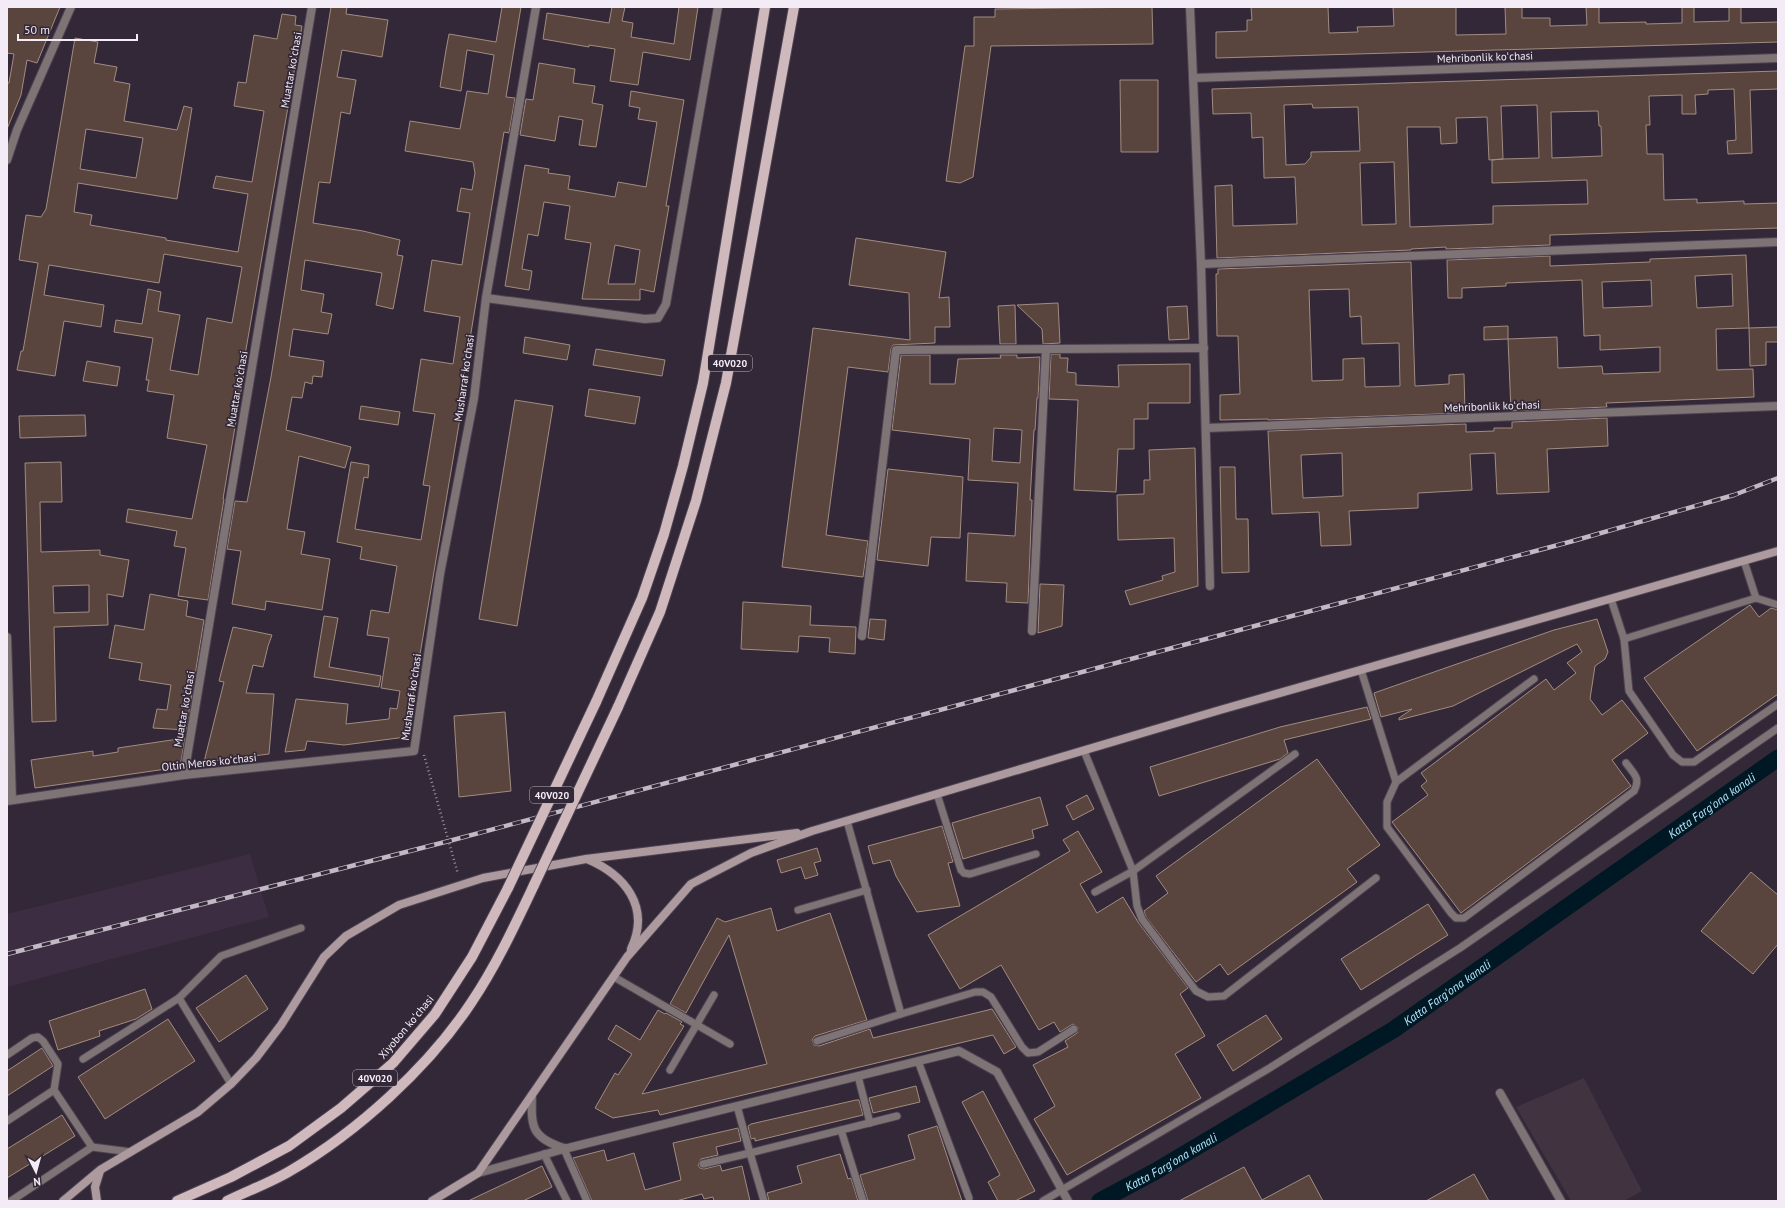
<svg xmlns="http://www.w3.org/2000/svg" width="1785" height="1208" font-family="'PT Sans',sans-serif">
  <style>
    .built { fill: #3c2d42 }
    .education { fill: #413340 }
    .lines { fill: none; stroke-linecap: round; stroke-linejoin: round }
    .canal { stroke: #001824; stroke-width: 17 }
    .building { fill: #59453d; stroke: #a28c82; fill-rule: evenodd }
    .service-casing { stroke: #4e4352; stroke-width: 9 }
    .minor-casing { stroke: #4e4352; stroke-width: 10 }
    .secondary-casing { stroke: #4e4352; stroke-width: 10 }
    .primary-casing { stroke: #4e4352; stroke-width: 12 }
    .path { stroke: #9b929f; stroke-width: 2.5; stroke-dasharray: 1 3; stroke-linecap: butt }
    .service { stroke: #7e7375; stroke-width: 7 }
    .minor { stroke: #7e7375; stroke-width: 8 }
    .secondary { stroke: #ac9a9e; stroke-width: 8 }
    .primary { stroke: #cfb9bd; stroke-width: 10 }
    .rail-casing { stroke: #c1b9c4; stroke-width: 4.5 }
    .rail { stroke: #332837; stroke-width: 3; stroke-dasharray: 9; stroke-linecap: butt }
    .primary-bridge-casing { stroke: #4e4352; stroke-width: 12; stroke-linecap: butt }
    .primary-bridge { stroke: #cfb9bd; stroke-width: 10 }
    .labels { text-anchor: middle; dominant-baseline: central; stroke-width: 3.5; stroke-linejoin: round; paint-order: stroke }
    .shield { fill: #332837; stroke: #b9b1bd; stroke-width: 1 }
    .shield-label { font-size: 10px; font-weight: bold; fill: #f3ecf6 }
    .street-label { font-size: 11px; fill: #f3ecf6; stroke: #332837 }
    .water-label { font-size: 12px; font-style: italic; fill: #b3e6fe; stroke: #332837 }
  </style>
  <rect width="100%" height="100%" fill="#332837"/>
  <polygon class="built" points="250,854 269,917 7,987 7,914"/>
  <polygon class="education" points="1584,1078 1642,1191 1624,1201 1571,1201 1516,1107"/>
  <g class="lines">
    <path class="canal" id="s1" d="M1100 1201 1156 1171 1393 1030 1778 758"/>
  </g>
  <g class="building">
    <polygon points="7,7 60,7 37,63 27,60 21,95 7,129 7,83 9,83 14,54 7,53"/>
    <polygon points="331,7 347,7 346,14 388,20 382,57 342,50 337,77 356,80 350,114 341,112 330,183 319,182 313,223 363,231 400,240 397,255 403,256 393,309 376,305 382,273 305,260 301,290 324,294 321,312 332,314 328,334 293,329 289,356 324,361 322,377 313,376 312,384 305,382 302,398 292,397 286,430 351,447 345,468 299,456 287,529 305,532 301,554 330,559 322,610 266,601 265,610 232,604 241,551 227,549 235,501 247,502 271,377"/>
    <polygon points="502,7 521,7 506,97 515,98 509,133 504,132 457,418 460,418 406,737 344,745 307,741 305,750 285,752 296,699 348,704 346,724 389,719 390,708 397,709 400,691 381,688 389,638 367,635 371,610 389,613 397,566 360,559 362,547 337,542 351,462 369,465 368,478 364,477 355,529 421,540 430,486 423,485 435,414 413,411 421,359 453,364 460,317 424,311 432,260 462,265 470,213 457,211 461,188 472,190 475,173 473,162 405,151 410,121 460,129 467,91 488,94 494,55 467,50 461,91 440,87 446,50 449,34 496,42"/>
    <polygon points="612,7 625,7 622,21 633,23 631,37 674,44 679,7 698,7 690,60 643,52 638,85 610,81 615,49 589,45 589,47 543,39 547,13 609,23"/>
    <polygon points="1152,7 1153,44 991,46 973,177 960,183 946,181 965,46 974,46 974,17 995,17 995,9"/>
    <polygon points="1251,7 1328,7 1329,33 1358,32 1357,27 1394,26 1393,7 1456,7 1456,35 1506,34 1505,7 1522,7 1522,18 1550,18 1550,26 1587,25 1586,7 1599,7 1599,23 1646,22 1646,24 1682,23 1682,7 1694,7 1694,22 1729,21 1729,7 1741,7 1741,23 1778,22 1778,42 1216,58 1216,32 1247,31 1247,20 1252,20"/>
    <path d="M282 14 296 16 295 25 302 26 244 361H246L223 499H224L208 600 178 596 186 548 174 546 177 531 126 522 128 509 192 519 207 445 167 438 174 395 147 391 149 380H146L153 338 114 332 116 320 142 324 148 289 161 292 158 311 180 315 170 370 198 375 207 318 232 323 242 267 164 254 159 283 49 265 44 295 104 305 101 327 64 321 55 376 17 370 21 351H23L38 263 19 260 26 215 41 217 46 209 75 38 98 42 94 63 117 67 114 81 130 84 124 121 177 130 184 106 192 108 177 199 78 183 74 212 92 215 90 225 166 238V240L238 252 248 194 213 188 216 176 252 182 264 111 234 106 238 82 246 83 254 35 277 39ZM86 129 143 138 136 178 80 169Z"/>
    <polygon points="539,63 575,69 573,83 595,86 592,103 603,105 596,147 579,145 583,120 559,116 555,141 520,135 526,99 533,100"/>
    <path d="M1778 71V89L1750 90 1752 153 1728 154 1727 141 1736 140 1734 89 1708 90V94L1695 95 1696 114H1682V95L1649 96 1650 125H1646L1647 154H1663L1664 200 1697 199V203L1744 201V204L1778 203V228L1550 235V245L1446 249V247L1411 249V250L1217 258 1215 186 1232 185 1233 226 1297 224 1295 177 1264 178 1263 137 1252 138 1251 113 1213 114 1212 89ZM1312 104 1313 108 1358 107 1360 151 1311 152V157L1305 164 1286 165 1284 105ZM1537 105 1539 158 1503 159 1501 106ZM1598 111 1599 126H1601L1602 156 1552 158 1551 112ZM1487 117 1489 160 1503 159 1492 160V183L1587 180 1588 204 1493 206V224L1410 227 1407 127H1440L1441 144 1457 143 1456 118ZM1394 162 1396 224 1362 225 1360 163Z"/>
    <polygon points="1120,80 1158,80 1158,152 1121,152"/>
    <path d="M631 91 684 100 666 206H669L654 292 640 289V300L582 299 591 243 565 239 570 206 544 202 538 236 528 234 522 269 532 271 529 290 505 286 525 165 549 169 548 173 570 176 568 189 615 197 618 182 646 187 657 122 638 119 640 108 629 106ZM615 245 640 250 635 284H608Z"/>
    <polygon points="856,238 946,252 939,298 949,297 950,327 935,327 935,343 893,345 891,349 888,372 848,367 826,535 868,541 863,577 782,567 813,328 910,340 909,293 849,285"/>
    <path d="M1746 255 1749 328 1716 329 1717 370 1753 369 1754 397 1606 403 1607 407 1511 411 1508 339 1557 337 1558 368 1602 366 1603 374 1660 372V347L1600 350V335L1584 336 1582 280 1506 283V286L1462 288V298H1448L1447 260 1550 256V266L1650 262V259ZM1732 274 1733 306 1697 308 1695 276ZM1651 280 1652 306 1603 308 1602 282Z"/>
    <path d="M1411 262 1415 386 1449 384V375L1464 374 1465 413 1268 420V419L1220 420V395L1240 394 1238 336H1217L1216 274H1218V269ZM1349 289 1350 317 1361 316 1362 344 1399 343 1400 386 1365 387 1364 358 1343 359V380L1312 381 1309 290Z"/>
    <polygon points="1058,303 1060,343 1043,344 1042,329 1017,305"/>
    <polygon points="1015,305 1016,344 1000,344 998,306"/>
    <polygon points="1187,306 1189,339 1169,340 1167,307"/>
    <polygon points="1508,326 1508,339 1484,340 1484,327"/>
    <polygon points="1778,327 1778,342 1766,342 1766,365 1750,366 1749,328"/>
    <polygon points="525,337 570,345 567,360 523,353"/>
    <polygon points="596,349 665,360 662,376 593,365"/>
    <polygon points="1051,354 1060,354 1060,358 1068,358 1067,372 1076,373 1076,385 1119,387 1118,365 1190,364 1190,403 1148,403 1148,419 1134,419 1134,449 1118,449 1116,492 1074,490 1078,400 1049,399"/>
    <path d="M901 355H930V384H955L958 359 1001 358 1000 355H1017V358L1040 357 1038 398H1037L1035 430H1034L1030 500H1032L1028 603 1006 602 1007 583 966 581 968 533 1015 536 1018 483 968 480 970 439 892 430ZM994 428 1022 430 1020 463 992 461Z"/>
    <polygon points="87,361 120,367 117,386 83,381"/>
    <polygon points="589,389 640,397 635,424 585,416"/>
    <polygon points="515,400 553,406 517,626 479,619"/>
    <polygon points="361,406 400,412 398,425 359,419"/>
    <polygon points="85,415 86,436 20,438 19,416"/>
    <path d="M1607 418 1608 446 1547 449 1549 492 1497 494 1495 453 1470 454 1472 490 1418 493V508L1349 511 1351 545 1321 546 1319 512 1272 514 1268 431 1466 424V432L1494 431V428H1512V422ZM1342 453 1343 496 1303 498 1301 455Z"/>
    <polygon points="1195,448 1198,586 1130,605 1125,591 1163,580 1162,576 1175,572 1174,538 1118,540 1117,495 1144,494 1144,480 1150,480 1149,450"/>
    <path d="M61 462 62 502H40L41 552 100 550V555L129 560 123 597 107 594 108 625 54 627 56 721 32 722 25 463ZM89 585V612L54 613 53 586Z"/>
    <polygon points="1220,467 1235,467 1236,519 1248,519 1249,572 1222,573"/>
    <polygon points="888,469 963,477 960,538 931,537 928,566 877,560"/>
    <polygon points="1040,584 1064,585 1062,626 1038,633"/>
    <polygon points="150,594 188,601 186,616 204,620 186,730 153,728 157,709 167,710 171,685 139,680 142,663 109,658 115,625 144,630"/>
    <polygon points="743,602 811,606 810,625 856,627 855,654 829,652 830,638 799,636 798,652 741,649"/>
    <polygon points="1750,605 1759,617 1771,608 1778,610 1778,694 1697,751 1644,678"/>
    <polygon points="324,616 338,618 329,667 381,676 379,687 314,677"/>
    <polygon points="870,619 886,620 884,640 868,638"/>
    <polygon points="1597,619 1608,652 1605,659 1595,666 1590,699 1602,715 1622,700 1648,733 1612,760 1631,786 1461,913 1392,822 1428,795 1421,786 1427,781 1421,773 1546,679 1554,690 1576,673 1567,663 1582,652 1577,644 1453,706 1399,720 1399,718 1412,709 1381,717 1374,693 1554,630"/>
    <polygon points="233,627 272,635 268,646 263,667 253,665 246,693 274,694 269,754 204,762 224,682 219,681"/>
    <polygon points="1367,707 1371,719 1284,740 1288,753 1280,759 1159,796 1150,767 1280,727"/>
    <polygon points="505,712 511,791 459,797 454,716"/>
    <polygon points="185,738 180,767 35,788 31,760 93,751 93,756 118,752 118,748"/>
    <polygon points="1317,759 1380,845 1347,869 1357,882 1228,975 1220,964 1196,982 1146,917 1144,911 1168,893 1156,876"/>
    <polygon points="1087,795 1094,809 1073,820 1066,806"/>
    <polygon points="1040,797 1048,825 1032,830 1034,838 963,859 952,823"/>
    <polygon points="942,826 953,862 948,863 960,906 917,912 896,876 890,860 873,864 868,846"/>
    <polygon points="1078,831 1102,872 1080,884 1097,913 1123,897 1138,922 1188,988 1180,994 1205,1036 1175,1054 1201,1098 1067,1175 1034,1119 1055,1106 1033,1065 1068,1047 1065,1041 1077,1033 1078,1027 1073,1024 1060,1032 1054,1022 1039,1030 1001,965 960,989 928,935 1070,851 1063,840"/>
    <polygon points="817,848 821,861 814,863 818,875 805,879 801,867 781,873 777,860"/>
    <polygon points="1751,872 1778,895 1778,944 1753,974 1701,931"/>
    <polygon points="1428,904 1448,935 1361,990 1341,959"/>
    <polygon points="771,908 777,931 830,913 867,1020 815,1036 812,1040 814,1045 819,1046 870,1029 873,1038 992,1009 1016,1047 1004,1054 993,1035 660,1115 658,1110 613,1118 595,1108 615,1073 618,1075 632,1054 608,1039 616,1025 640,1040 658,1010 665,1014 666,1013 682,1022 680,1024 684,1026 642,1094 767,1064 729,935 686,1013 670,1004 717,918 725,922"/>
    <polygon points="246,975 268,1009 219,1042 196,1008"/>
    <polygon points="145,989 152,1009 136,1019 99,1031 100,1036 58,1050 49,1021"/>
    <polygon points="1266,1015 1282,1039 1233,1071 1217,1045"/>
    <polygon points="168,1019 195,1061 105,1119 78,1077"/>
    <polygon points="42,1048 53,1066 7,1096 7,1071"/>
    <polygon points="916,1086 920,1102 873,1113 869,1098"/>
    <polygon points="983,1091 1035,1191 1015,1201 998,1201 988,1182 1000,1175 962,1102"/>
    <polygon points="856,1100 859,1100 863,1115 755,1141 755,1138 751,1139 748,1126 751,1124"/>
    <polygon points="62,1115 75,1136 7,1178 7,1149"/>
    <polygon points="937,1126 962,1201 868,1201 860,1175 915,1159 908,1135"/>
    <polygon points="738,1128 741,1141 716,1147 718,1155 701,1159 698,1165 700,1168 704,1169 720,1165 722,1171 742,1166 750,1201 714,1201 713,1197 704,1199 702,1194 676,1201 592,1201 573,1158 604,1150 607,1161 634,1153 645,1190 681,1180 673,1143"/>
    <polygon points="840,1154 848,1179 851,1178 858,1201 769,1201 767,1193 802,1183 797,1166"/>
    <polygon points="542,1166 552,1187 523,1201 468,1201"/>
    <polygon points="1244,1167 1262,1200 1309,1175 1323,1201 1179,1201"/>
    <polygon points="1474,1174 1489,1201 1426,1201"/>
  </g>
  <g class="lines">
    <g class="service-casing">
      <g id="service">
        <polyline points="1744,561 1756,598 1778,605"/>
        <polyline points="1611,599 1624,639 1629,691 1673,755 1682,762 1694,762 1778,704"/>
        <polyline points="1624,639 1756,598"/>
        <polyline points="1361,670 1396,782 1534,679"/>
        <polyline points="1084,751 1133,871 1295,754"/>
        <path d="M1396 782 1387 802V827L1451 913 1456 918H1464L1634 791C1641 778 1634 774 1626 763"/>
        <polyline points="937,794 961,870 964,873 970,874 1036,854"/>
        <polyline points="1095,892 1133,871 1137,906 1142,919 1196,991 1208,997 1224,996 1376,878"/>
        <polyline points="798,910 867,890"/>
        <polyline points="614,977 730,1044"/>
        <polyline points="901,1014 975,992 983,992 991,997 1022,1047 1028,1053 1038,1052 1074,1029"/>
        <polyline points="817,1041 901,1014 847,821"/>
        <polyline points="7,1055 32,1038 38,1037 43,1041 58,1064 54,1090"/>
        <polyline points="83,1059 179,998"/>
        <polyline points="918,1061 969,1198"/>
        <polyline points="670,1070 714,995"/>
        <polyline points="858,1076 870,1123"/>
        <polyline points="231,1084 179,998 221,956 301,928"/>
        <polyline points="7,1121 54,1090 92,1147"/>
        <polyline points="841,1130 863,1201"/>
        <polyline points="564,1149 587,1201"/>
        <polyline points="544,1154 567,1201"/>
        <polyline points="703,1164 750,1153 737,1106"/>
        <polyline points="11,1201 92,1147 131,1152"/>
        <polyline points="764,1201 750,1153 897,1116"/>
        <polyline points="1043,1201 1268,1069 1460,948 1778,728"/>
      </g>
    </g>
    <g class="minor-casing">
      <g id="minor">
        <polyline points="1190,7 1201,264 1210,586"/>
        <polyline points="1193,78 1778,58"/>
        <polyline points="7,160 17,130 71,7"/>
        <polyline points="1201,264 1778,242"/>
        <polyline points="486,298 645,319 658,318 666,304 718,7"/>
        <polyline points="1206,428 1778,406"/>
        <polyline points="1032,631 1046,349"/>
        <polyline points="862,636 896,350 1204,348"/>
        <polyline points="7,637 12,800"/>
        <polyline points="184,775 312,7"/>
        <polyline points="7,801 184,775 414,751 440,574 474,398 486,298 536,7"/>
        <polyline points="1500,1093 1561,1201"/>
        <path d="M532 1095C531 1126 531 1138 564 1148"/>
        <polyline points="478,1173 564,1149 959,1051 997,1072 1068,1201"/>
      </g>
    </g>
    <g class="secondary-casing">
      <g id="secondary">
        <path d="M587 859C625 875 651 907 631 949"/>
        <polyline points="63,1201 100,1170 198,1112 231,1084 256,1058 281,1025 324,957 346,936 399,905 483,878 586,859 797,833"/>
        <polyline points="97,1201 95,1187 100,1171"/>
        <polyline points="432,1201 478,1173 627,957 691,884 751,853 812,831 1220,710 1778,551"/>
      </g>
    </g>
    <g class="primary-casing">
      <g id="primary">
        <polyline points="596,702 642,598 664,534 683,466 703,383 765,7"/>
        <polyline points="618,707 660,612 696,501 726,383 794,7"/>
        <polyline points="177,1201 231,1177 289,1146 341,1108 393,1063 435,1014 472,957 508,888"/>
        <path d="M227 1201C247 1191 270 1183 290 1171 357 1132 428 1068 471 1003 496 966 515 925 534 885"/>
      </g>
    </g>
    <polyline class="path" points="424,755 458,874"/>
    <use href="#service" class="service"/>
    <use href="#minor" class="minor"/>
    <use href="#secondary" class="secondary"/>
    <use href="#primary" class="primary"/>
    <g class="rail-casing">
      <polyline id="rail" points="7,954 449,841 1573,541 1734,495 1778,478"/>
    </g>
    <use href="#rail" class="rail"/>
    <g class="primary-bridge-casing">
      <g id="primary-bridge">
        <polyline points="534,885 618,707"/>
        <polyline points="508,888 596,702"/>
      </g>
    </g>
    <use href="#primary-bridge" class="primary-bridge"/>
  </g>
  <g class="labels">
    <g class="shield">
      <rect x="708" y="355" width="44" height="16" rx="3"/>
      <rect x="530" y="787" width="44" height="16" rx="3"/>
      <rect x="353" y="1070" width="44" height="16" rx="3"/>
    </g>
    <g class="shield-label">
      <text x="730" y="363">40V020</text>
      <text x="552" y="795">40V020</text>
      <text x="375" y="1078">40V020</text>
    </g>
    <g class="street-label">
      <text transform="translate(1485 57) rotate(-2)">Mehribonlik koʻchasi</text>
      <text transform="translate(291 70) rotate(-80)">Muattar koʻchasi</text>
      <text transform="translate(464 378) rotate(-82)">Musharraf koʻchasi</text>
      <text transform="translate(237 389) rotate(-80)">Muattar koʻchasi</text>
      <text transform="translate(1492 406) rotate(-2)">Mehribonlik koʻchasi</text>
      <text transform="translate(411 697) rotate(-82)">Musharraf koʻchasi</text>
      <text transform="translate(184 709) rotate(-80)">Muattar koʻchasi</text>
      <text transform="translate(209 762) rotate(-6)">Oltin Meros koʻchasi</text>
      <text transform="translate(406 1027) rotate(-50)">Xiyobon koʻchasi</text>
    </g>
    <g class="water-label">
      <text stroke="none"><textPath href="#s1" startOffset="729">Katta Farg'ona kanali</textPath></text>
      <text stroke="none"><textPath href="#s1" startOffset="405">Katta Farg'ona kanali</textPath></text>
      <text stroke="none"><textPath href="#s1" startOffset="81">Katta Farg'ona kanali</textPath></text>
    </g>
  </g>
  <rect width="1785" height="1208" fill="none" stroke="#f3ecf6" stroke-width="16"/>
  <g transform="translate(36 1172) rotate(174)" stroke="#332837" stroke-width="3" paint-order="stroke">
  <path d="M0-3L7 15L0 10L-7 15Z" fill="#f3ecf6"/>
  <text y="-6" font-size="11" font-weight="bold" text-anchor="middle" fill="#f3ecf6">N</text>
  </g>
  <path d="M18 34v6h119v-6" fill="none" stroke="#f3ecf6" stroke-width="2"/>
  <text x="24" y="34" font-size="12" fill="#f3ecf6" stroke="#332837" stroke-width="3" paint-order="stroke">50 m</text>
</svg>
